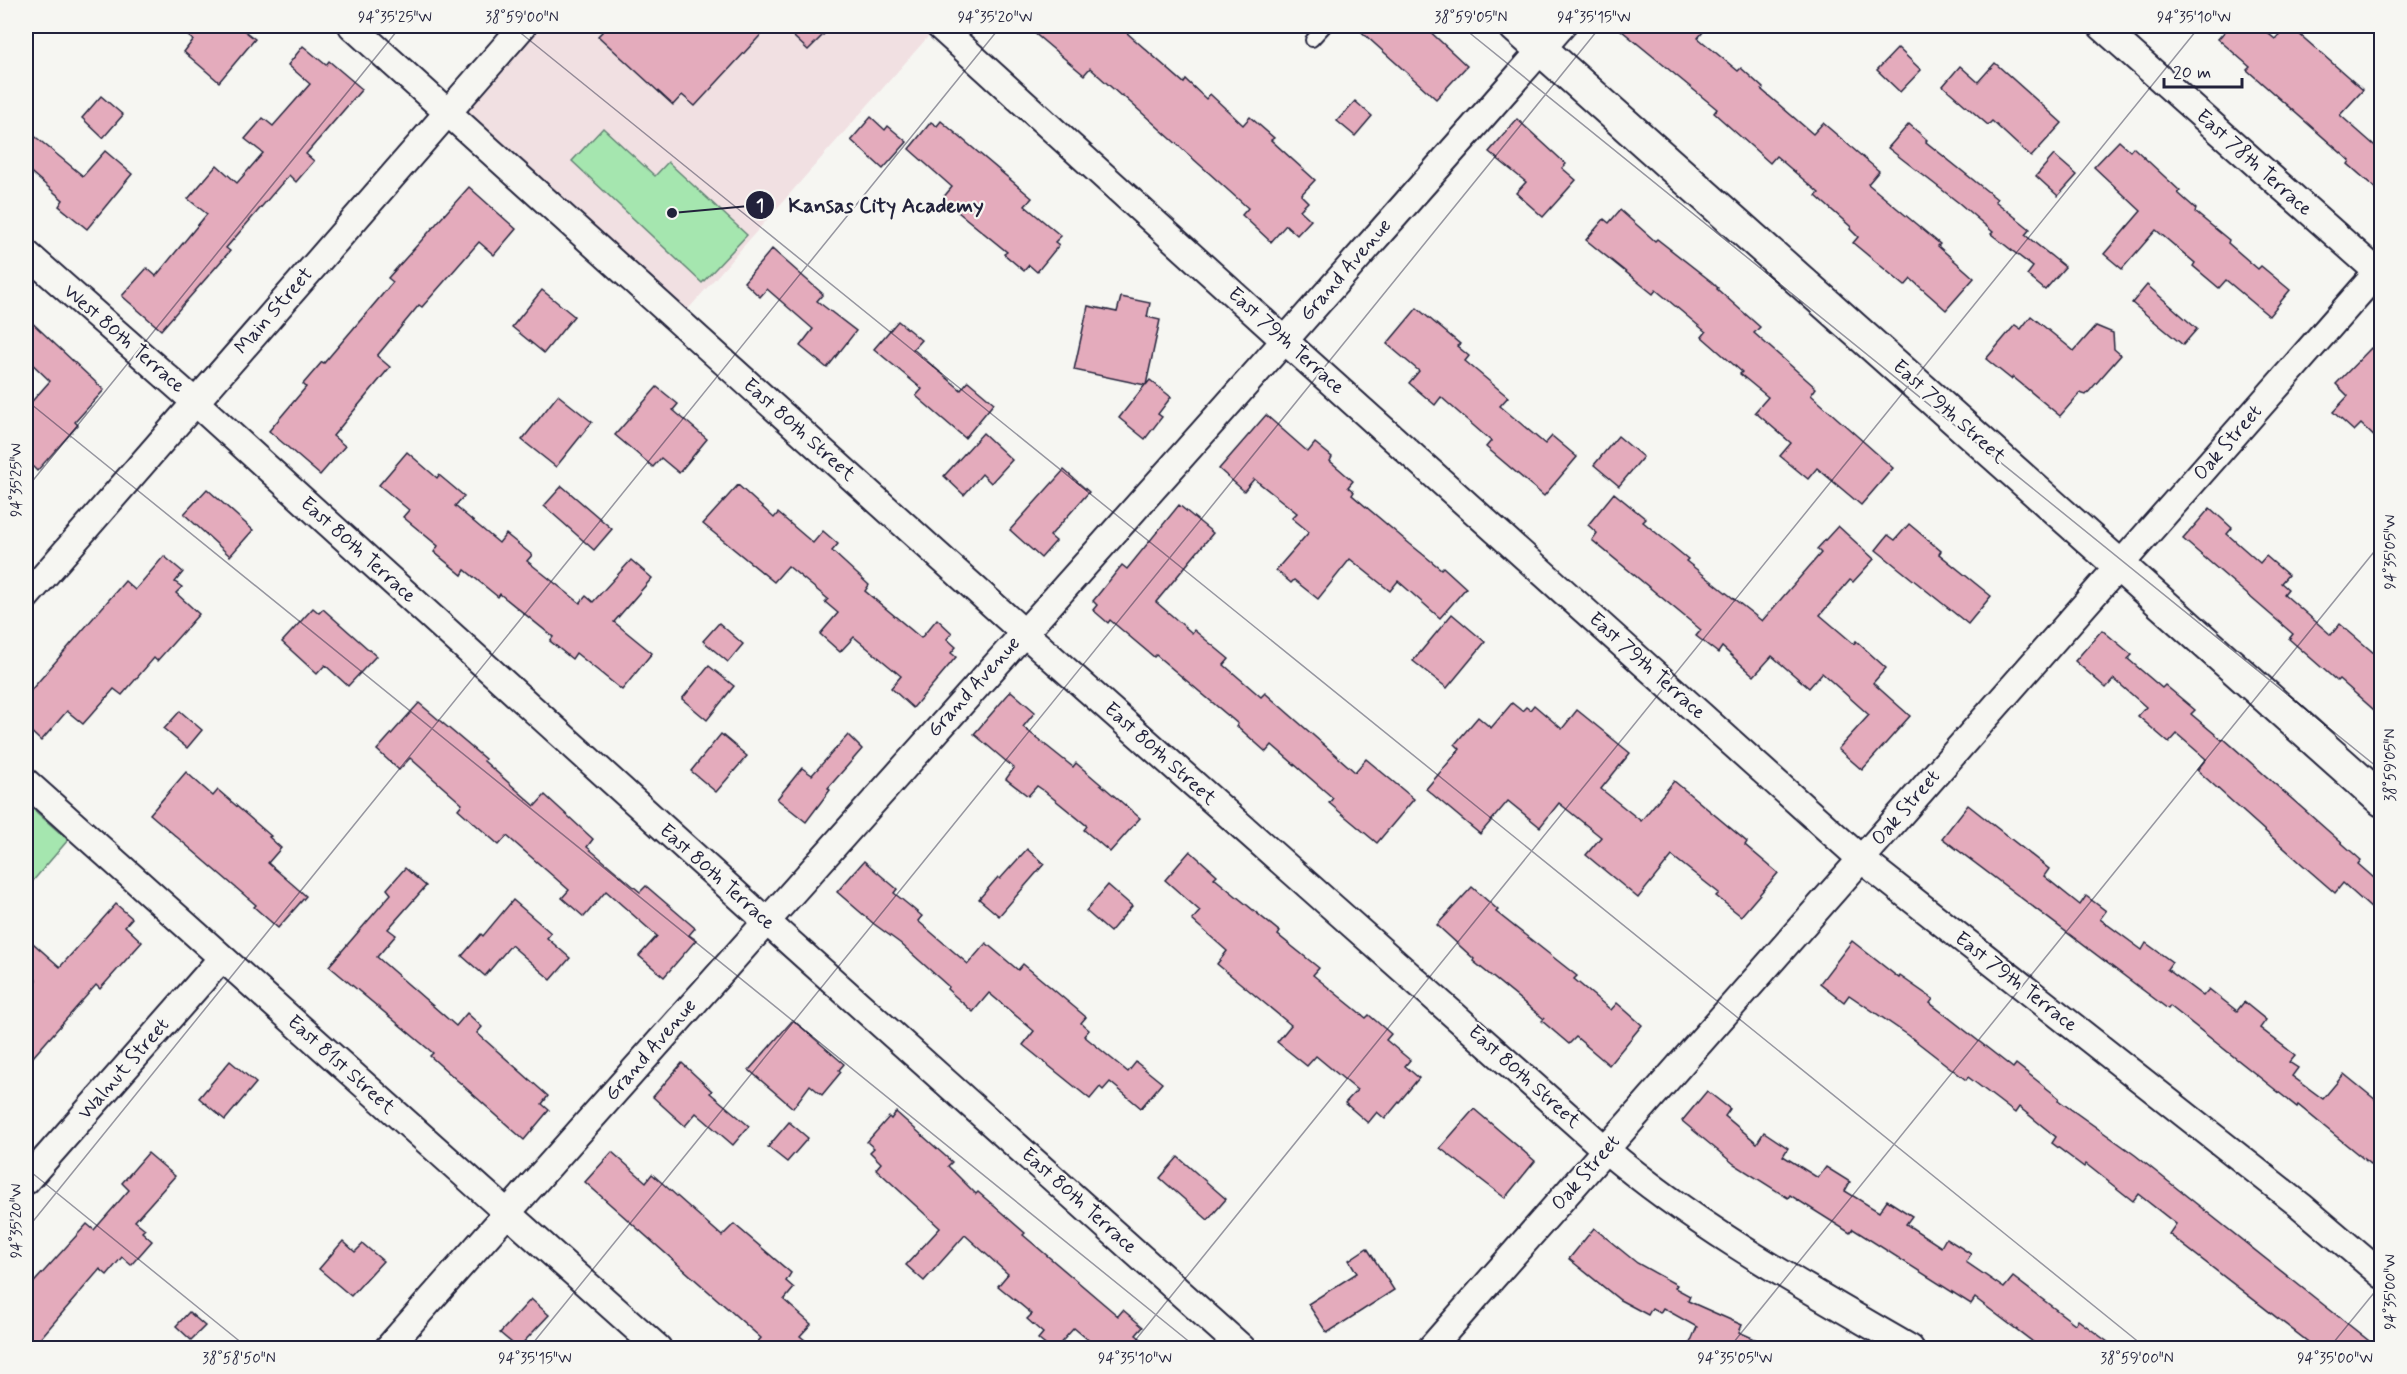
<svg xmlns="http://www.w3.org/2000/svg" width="2407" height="1374" font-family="Mynerve,sans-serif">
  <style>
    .built { fill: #f1e0e2 }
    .green { fill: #a5e6af; stroke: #648475; stroke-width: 1.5 }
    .building { fill: #e4abbc; stroke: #22223b; stroke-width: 1.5 }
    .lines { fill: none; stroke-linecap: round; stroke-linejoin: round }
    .service-casing { stroke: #22223b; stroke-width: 16 }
    .minor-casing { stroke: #22223b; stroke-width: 30 }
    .tertiary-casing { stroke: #22223b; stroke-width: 36 }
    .service { stroke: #f6f6f2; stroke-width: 12 }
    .minor { stroke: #f6f6f2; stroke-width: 26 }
    .tertiary { stroke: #f6f6f2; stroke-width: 32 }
    .ticks { fill: none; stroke: #22223b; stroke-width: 1.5; stroke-opacity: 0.45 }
    .labels { text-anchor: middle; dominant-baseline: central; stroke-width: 4.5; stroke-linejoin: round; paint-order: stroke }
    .street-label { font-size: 20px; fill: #22223b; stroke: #f6f6f2 }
    .leader { fill: none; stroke: #22223b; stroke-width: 2 }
    .callout-dot { fill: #22223b; stroke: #f6f6f2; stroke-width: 2 }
    .mark-label { font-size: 18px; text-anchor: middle; font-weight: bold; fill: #fff }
    .callout-label { font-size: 21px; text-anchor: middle; font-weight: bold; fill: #22223b; stroke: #f6f6f2; stroke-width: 4.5; stroke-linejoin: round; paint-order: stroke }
    .neatline { fill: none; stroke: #22223b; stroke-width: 2 }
    .ticks-label { font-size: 15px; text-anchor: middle; fill: #22223b }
  </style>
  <rect width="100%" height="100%" fill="#f6f6f2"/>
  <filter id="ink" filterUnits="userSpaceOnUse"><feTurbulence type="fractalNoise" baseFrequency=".0167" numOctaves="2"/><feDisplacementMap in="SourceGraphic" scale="12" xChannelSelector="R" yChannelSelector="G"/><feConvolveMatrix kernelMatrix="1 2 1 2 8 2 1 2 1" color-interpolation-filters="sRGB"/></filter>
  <g filter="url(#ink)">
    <polygon class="built" points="533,26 929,26 934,30 683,315 459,111"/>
    <g class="green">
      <polygon points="603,128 655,176 668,162 747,235 702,283 572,161"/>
      <polygon points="26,803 68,840 26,889"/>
    </g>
    <g class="building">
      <polygon points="176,26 238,26 255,39 219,82 184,52 193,40"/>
      <polygon points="608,26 769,26 695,106 682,95 673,105 598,36"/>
      <polygon points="782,26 832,26 808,50"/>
      <polygon points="1026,26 1119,26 1184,83 1186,80 1206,99 1210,94 1243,125 1250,117 1274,138 1271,140 1315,180 1301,195 1308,202 1300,210 1311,220 1297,235 1286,225 1271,242 1242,215 1248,208 1122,95 1121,96 1090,68 1084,75"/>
      <polygon points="1355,26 1424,26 1467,66 1436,99"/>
      <polygon points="1616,26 1708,26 1698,38 1738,71 1741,68 1763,88 1762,90 1813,134 1823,123 1879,171 1868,184 1940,244 1938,246 1974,278 1946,310 1911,279 1905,286 1853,243 1858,237 1850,229 1851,227 1816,196 1819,193 1776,156 1770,163 1714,113 1717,109"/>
      <polygon points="2230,26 2259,26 2275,39 2287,26 2290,26 2363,90 2340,115 2382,152 2382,194 2348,164 2350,161 2247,70 2250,67 2218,39"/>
      <polygon points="303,46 326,65 329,61 362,89 306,154 314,161 296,182 289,175 226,248 230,251 161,330 122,296 147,268 156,276 207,214 188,199 217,165 237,183 263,153 245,139 263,118 273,126 310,84 288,65"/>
      <polygon points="1898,48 1921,70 1900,92 1877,70"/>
      <polygon points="1995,63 2062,123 2031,157 1992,121 1988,125 1943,86 1960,66 1978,82"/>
      <polygon points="101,96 123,115 103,138 82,118"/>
      <polygon points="1355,101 1372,116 1355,136 1337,121"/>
      <polygon points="871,117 885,130 888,126 907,142 883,169 851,140"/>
      <polygon points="1517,119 1566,164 1562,168 1576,180 1543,217 1516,193 1526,182 1489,152"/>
      <polygon points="941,121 1032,198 1025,206 1061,236 1055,242 1059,245 1037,272 1029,265 1024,271 1004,254 1007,252 942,199 952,187 909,149 931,122 937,126"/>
      <polygon points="1909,124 1927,140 1926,142 1997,199 1995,201 2030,229 2025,235 2065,267 2045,290 2027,275 2033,267 1991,234 1993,232 1959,203 1888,148"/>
      <polygon points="26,129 83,176 105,151 132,174 87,229 59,206 63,200 26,168"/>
      <polygon points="2119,141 2130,151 2133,147 2180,191 2178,193 2196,209 2195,212 2229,240 2228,243 2258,269 2261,266 2290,290 2269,316 2226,280 2219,288 2193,266 2195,263 2156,230 2122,269 2104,254 2141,211 2094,167"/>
      <polygon points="2054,155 2077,175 2058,196 2036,176"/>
      <polygon points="469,187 516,229 494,255 479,242 422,307 419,305 377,356 390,367 333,436 345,446 320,475 269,431 306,387 303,384 322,362 324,363 393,282 388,278"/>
      <polygon points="1620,210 1655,241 1657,239 1712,282 1718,288 1717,289 1760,327 1754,333 1816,388 1811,395 1893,468 1861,505 1817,468 1808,479 1780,456 1791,443 1755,412 1768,397 1740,374 1742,372 1702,337 1706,332 1656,290 1653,294 1586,240 1604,219 1609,223"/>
      <polygon points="772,249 823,294 817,301 856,331 827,368 800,346 813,329 767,289 760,297 744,282"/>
      <polygon points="2147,285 2197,329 2183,345 2132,303"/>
      <polygon points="542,290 574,316 544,353 512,327"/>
      <polygon points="1121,297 1150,303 1147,317 1160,320 1146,385 1150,380 1171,397 1158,414 1162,417 1145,439 1119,418 1145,385 1074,370 1088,306 1117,312"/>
      <polygon points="1417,308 1460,344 1457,346 1469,356 1465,361 1508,397 1500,406 1545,444 1552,436 1577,457 1544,496 1486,447 1491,441 1441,397 1435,405 1409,383 1419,371 1387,344"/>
      <polygon points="2031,316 2074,351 2096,326 2113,333 2114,349 2121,355 2086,395 2080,393 2060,416 2013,377 2011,379 1986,359 2015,325 2021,329"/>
      <polygon points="26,317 104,390 75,422 78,425 37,471 26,460 26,408 50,381 26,358"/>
      <polygon points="898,321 921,340 913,349 961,390 968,381 994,403 965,438 916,396 922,389 874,349"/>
      <polygon points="2371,348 2382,358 2382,444 2361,424 2354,431 2333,412 2348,396 2336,384"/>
      <polygon points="657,387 678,404 673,410 707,439 679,473 661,458 653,467 615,435"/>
      <polygon points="558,395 592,422 556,467 522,440"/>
      <polygon points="1266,415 1308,452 1315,443 1332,457 1330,461 1353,481 1348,487 1354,492 1352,495 1410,544 1441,569 1443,567 1466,588 1440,618 1398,581 1390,591 1350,559 1318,599 1294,580 1291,583 1276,570 1309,532 1292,518 1297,513 1254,479 1244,491 1219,469"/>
      <polygon points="983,433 1012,460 991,483 982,474 964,495 944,476"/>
      <polygon points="1618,436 1643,457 1619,486 1594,465"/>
      <polygon points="407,452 437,478 439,475 464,496 455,506 499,543 506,534 532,555 527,561 580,603 586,596 593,602 631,560 652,578 614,622 652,653 622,690 576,653 572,659 550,641 553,637 500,594 498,597 465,570 462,575 434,552 438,546 403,517 409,510 379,485"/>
      <polygon points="1064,470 1089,492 1050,536 1056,541 1041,558 1010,530"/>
      <polygon points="738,485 774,518 778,513 813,543 823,531 838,544 832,551 869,585 865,591 921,638 937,619 952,633 947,639 956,647 951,653 956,657 913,708 891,688 901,676 854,637 840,652 820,634 838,613 825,602 828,599 788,566 774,582 703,524"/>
      <polygon points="562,486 612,529 594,550 544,506"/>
      <polygon points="207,489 253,530 230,556 184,514"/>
      <polygon points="1614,493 1646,519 1643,522 1688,559 1686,561 1762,621 1821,553 1817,549 1838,526 1874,559 1853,582 1850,580 1820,615 1854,644 1856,641 1886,668 1873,683 1910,716 1862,770 1838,749 1869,715 1822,673 1809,688 1772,656 1754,676 1722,647 1718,653 1696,636 1701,630 1592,540 1597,533 1588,525"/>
      <polygon points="1179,505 1213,533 1156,602 1192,633 1194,630 1229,659 1224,665 1261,697 1265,693 1355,772 1366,759 1414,799 1377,843 1329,803 1333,798 1272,745 1266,752 1237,726 1238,724 1156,655 1154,657 1110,620 1108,623 1093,610 1097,605 1093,601 1122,565 1127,569"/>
      <polygon points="2210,508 2232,528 2227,534 2260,563 2266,556 2288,575 2281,583 2288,589 2284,594 2331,635 2340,624 2382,660 2382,717 2339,679 2337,681 2289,639 2293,634 2183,539"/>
      <polygon points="1909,524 1941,551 1939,554 1991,596 1968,624 1876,550 1888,535 1895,540"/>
      <polygon points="164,556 183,572 175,582 182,587 176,593 199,614 157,661 154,658 122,695 114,689 83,724 67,711 41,741 26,727 26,696 125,581 135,590"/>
      <polygon points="313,608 319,613 323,609 376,656 348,686 325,665 317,674 282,642"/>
      <polygon points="1452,614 1485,642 1447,688 1413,661"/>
      <polygon points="719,623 743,644 728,662 703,641"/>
      <polygon points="2102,630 2132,655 2128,659 2162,688 2165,685 2195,710 2191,714 2222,740 2224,739 2361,860 2358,864 2382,885 2382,918 2343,883 2335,893 2304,866 2197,770 2206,759 2177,734 2169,743 2138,716 2146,707 2114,679 2106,688 2075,661"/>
      <polygon points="709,666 734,686 707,720 682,699"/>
      <polygon points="1011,691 1035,712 1023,727 1073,767 1076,763 1140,818 1110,852 1084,830 1087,826 1043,790 1037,786 1028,796 1006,779 1014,768 974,734"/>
      <polygon points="419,703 485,759 484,761 535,806 545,795 593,839 587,847 640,892 646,886 695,928 689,935 696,940 664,977 639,956 657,936 606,891 584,917 562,898 569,890 507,836 499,845 458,809 462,804 410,758 399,770 377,750"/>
      <polygon points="1512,703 1522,711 1526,707 1530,710 1534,705 1562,729 1577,710 1630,753 1601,789 1641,821 1674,781 1747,842 1745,845 1778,873 1741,916 1716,896 1719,893 1672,856 1638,898 1586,855 1601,837 1559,803 1540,827 1508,801 1480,834 1426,789 1460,749 1455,744 1478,717 1491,728"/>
      <polygon points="180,711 202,730 187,748 164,729"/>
      <polygon points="721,734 747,756 716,792 691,771"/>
      <polygon points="848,735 862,749 828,788 830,790 806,822 777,799 802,768 812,775"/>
      <polygon points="186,772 213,796 218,790 271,836 269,837 281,848 268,863 306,896 278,928 254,907 256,905 150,814"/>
      <polygon points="1968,805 2049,869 2044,876 2080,905 2086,896 2106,911 2100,919 2142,950 2146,943 2172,962 2167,969 2203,996 2209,989 2237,1011 2244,1002 2266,1020 2260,1028 2295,1055 2289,1062 2298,1068 2292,1076 2323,1099 2344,1074 2382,1105 2382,1174 2298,1105 2297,1107 2170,1006 2168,1009 1942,838"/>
      <polygon points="1027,849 1044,864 999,916 979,899 998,877 1000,879"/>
      <polygon points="1190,851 1217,875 1214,878 1280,932 1278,935 1319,968 1313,975 1366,1018 1369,1015 1391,1034 1386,1040 1410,1060 1405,1066 1419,1078 1385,1119 1377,1112 1368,1123 1345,1103 1357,1090 1316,1056 1307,1066 1277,1042 1291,1025 1217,964 1227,951 1192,920 1200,911 1165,880"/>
      <polygon points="864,861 897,889 894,893 922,916 918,921 968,964 986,943 1018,970 1023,964 1086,1017 1081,1023 1089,1030 1084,1036 1128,1072 1136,1062 1162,1083 1141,1108 1110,1082 1103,1090 1100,1087 1090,1099 1023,1045 1034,1031 989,993 973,1012 947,989 949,987 900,943 874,924 837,892"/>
      <polygon points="405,868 426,886 388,929 396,935 377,957 456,1026 467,1013 482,1027 477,1033 548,1096 542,1104 549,1110 524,1140 430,1056 433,1053 329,966 391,894 387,889"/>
      <polygon points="1108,885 1132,906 1110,932 1086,911"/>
      <polygon points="1472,887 1498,910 1496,912 1577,976 1574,979 1611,1010 1617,1003 1642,1025 1609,1065 1576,1037 1569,1044 1542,1021 1544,1019 1473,961 1474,959 1437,925"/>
      <polygon points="513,900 551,933 547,938 570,958 551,980 511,945 485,976 462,956 481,934 483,936"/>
      <polygon points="116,904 132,918 125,926 142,942 100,989 96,985 26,1065 26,992 36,980 26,970 26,937 60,967"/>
      <polygon points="1852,941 1899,978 1900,976 1933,999 1930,1003 2013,1068 2016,1064 2059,1098 2058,1100 2135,1155 2378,1348 2316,1348 2169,1234 2176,1224 2138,1194 2133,1201 2086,1164 2084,1167 2052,1143 2056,1137 2019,1107 2015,1113 1968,1077 1966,1080 1908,1035 1849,995 1844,1002 1820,983"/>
      <polygon points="793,1020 844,1064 839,1070 841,1072 822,1095 810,1085 793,1108 749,1070"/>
      <polygon points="230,1061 256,1083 225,1120 199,1098"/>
      <polygon points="682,1063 712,1091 710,1093 749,1126 733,1145 696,1113 685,1126 653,1097"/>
      <polygon points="1707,1091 1730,1109 1725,1116 1757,1143 1764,1132 1788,1148 1783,1156 1818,1178 1826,1167 1850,1182 1845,1191 1879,1212 1887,1200 1912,1216 1906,1224 1941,1247 1946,1238 1971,1254 1966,1262 2004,1288 2013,1277 2075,1324 2078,1320 2116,1348 2041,1348 1975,1298 1971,1304 1853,1229 1850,1233 1790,1195 1788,1198 1734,1164 1682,1121"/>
      <polygon points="1474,1109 1535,1161 1505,1198 1440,1148"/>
      <polygon points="896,1112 952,1162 948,1166 976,1194 978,1192 1025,1233 1023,1235 1118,1316 1123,1310 1143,1327 1136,1335 1153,1348 1098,1348 1074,1328 1056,1348 1049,1348 1038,1339 1043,1333 1027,1319 1032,1314 998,1286 1008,1274 965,1235 924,1281 906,1265 940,1228 876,1169 881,1163 870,1152 874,1148 867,1142 889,1117 891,1119"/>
      <polygon points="789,1122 808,1138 787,1162 768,1147"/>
      <polygon points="612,1152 646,1182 652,1174 722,1236 734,1224 791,1273 786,1281 794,1288 784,1300 811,1324 800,1336 815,1348 752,1348 761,1338 585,1182"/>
      <polygon points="148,1153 175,1176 135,1221 145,1229 142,1232 152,1241 131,1265 122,1257 107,1275 100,1269 32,1348 26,1348 26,1291 87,1224 94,1230 129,1190 122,1183"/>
      <polygon points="1178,1157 1226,1199 1208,1220 1160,1178"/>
      <polygon points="1594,1228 1637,1263 1677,1285 1675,1288 1690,1296 1688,1301 1742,1325 1739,1332 1775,1348 1702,1348 1690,1343 1697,1327 1663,1308 1660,1313 1652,1308 1648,1315 1620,1300 1569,1259"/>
      <polygon points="343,1241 355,1252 363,1244 383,1261 351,1296 319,1269"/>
      <polygon points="1367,1248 1394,1290 1327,1333 1308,1304 1357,1273 1349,1260"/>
      <polygon points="531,1299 549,1315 518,1348 500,1333"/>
      <polygon points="189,1312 205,1326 191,1340 176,1326"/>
    </g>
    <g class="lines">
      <g class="service-casing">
        <g id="service">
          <polyline points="955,40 966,26"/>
          <polyline points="1312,40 1325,26"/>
        </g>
      </g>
      <g class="minor-casing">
        <g id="minor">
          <path d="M352 26 1023 632 1606 1150C1699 1229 1805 1287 1910 1348"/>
          <polyline points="939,26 1284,340 1861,859 2301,1206 2382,1275"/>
          <polyline points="2101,26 2382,276"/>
          <polyline points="26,253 195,402 765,920 1242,1348"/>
          <polyline points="26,597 523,26"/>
          <polyline points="26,782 658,1348"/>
          <polyline points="26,1181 222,958"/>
          <path d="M388 1348C777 906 1174 470 1562 26"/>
          <polyline points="1431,1348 2382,267"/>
        </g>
      </g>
      <g class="tertiary-casing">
        <polyline id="tertiary" points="1515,26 2382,800"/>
      </g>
      <use href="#service" class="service"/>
      <use href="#minor" class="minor"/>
      <use href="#tertiary" class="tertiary"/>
    </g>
  </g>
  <path class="ticks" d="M512 26 2146 1348M1461 26 2382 771M26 400 1197 1348M26 489 401 26M26 1168 248 1348M26 1230 1001 26M529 1348 1601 26M1129 1348 2200 26M1729 1348 2382 542M2329 1348 2382 1283"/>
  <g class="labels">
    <g class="street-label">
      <text transform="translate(2254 163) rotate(42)">East 78th Terrace</text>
      <text transform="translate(1346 270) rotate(-49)">Grand Avenue</text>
      <text transform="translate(274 311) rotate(-49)">Main Street</text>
      <text transform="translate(124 339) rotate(41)">West 80th Terrace</text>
      <text transform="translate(1286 341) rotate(42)">East 79th Terrace</text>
      <text transform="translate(1949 412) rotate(42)">East 79th Street</text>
      <text transform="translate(799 430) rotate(42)">East 80th Street</text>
      <text transform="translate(2228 443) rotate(-49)">Oak Street</text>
      <text transform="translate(358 550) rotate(42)">East 80th Terrace</text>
      <text transform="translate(1647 666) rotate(42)">East 79th Terrace</text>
      <text transform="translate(974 687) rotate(-48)">Grand Avenue</text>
      <text transform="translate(1160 754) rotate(42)">East 80th Street</text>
      <text transform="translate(1906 808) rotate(-49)">Oak Street</text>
      <text transform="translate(717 877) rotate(42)">East 80th Terrace</text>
      <text transform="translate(2016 982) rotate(38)">East 79th Terrace</text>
      <text transform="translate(651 1050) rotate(-49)">Grand Avenue</text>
      <text transform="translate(341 1065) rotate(42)">East 81st Street</text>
      <text transform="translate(124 1069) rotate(-49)">Walnut Street</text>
      <text transform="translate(1524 1077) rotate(42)">East 80th Street</text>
      <text transform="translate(1586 1173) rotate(-49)">Oak Street</text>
      <text transform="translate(1079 1201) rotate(42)">East 80th Terrace</text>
    </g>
  </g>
  <path class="leader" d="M672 213L760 205"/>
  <g class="callout-dot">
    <circle cx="672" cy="213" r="6"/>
    <circle cx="760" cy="205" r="15"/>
  </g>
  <g class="mark-label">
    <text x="760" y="211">1</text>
  </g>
  <g class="callout-label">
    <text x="886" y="212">Kansas City Academy</text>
  </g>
  <rect width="2407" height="1374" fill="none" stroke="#f6f6f2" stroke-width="66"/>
  <path d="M2164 78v9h78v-9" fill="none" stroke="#22223b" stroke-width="3"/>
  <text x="2173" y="78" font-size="18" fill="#22223b" stroke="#f6f6f2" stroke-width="4.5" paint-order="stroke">20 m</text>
  <rect x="33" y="33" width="2341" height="1308" class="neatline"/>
  <g class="ticks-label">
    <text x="395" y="22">94°35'25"W</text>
    <text x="522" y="22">38°59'00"N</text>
    <text x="995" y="22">94°35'20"W</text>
    <text x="1471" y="22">38°59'05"N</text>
    <text x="1594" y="22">94°35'15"W</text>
    <text x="2194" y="22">94°35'10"W</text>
    <text transform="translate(16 480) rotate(-90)" y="5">94°35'25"W</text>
    <text transform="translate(2390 552) rotate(-90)" y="5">94°35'05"W</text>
    <text transform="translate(2390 765) rotate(-90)" y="5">38°59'05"N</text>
    <text transform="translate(16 1221) rotate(-90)" y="5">94°35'20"W</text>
    <text transform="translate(2390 1292) rotate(-90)" y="5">94°35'00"W</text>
    <text x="239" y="1363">38°58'50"N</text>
    <text x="535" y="1363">94°35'15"W</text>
    <text x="1135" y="1363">94°35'10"W</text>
    <text x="1735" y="1363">94°35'05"W</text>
    <text x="2137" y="1363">38°59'00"N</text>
    <text x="2335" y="1363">94°35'00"W</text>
  </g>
</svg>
